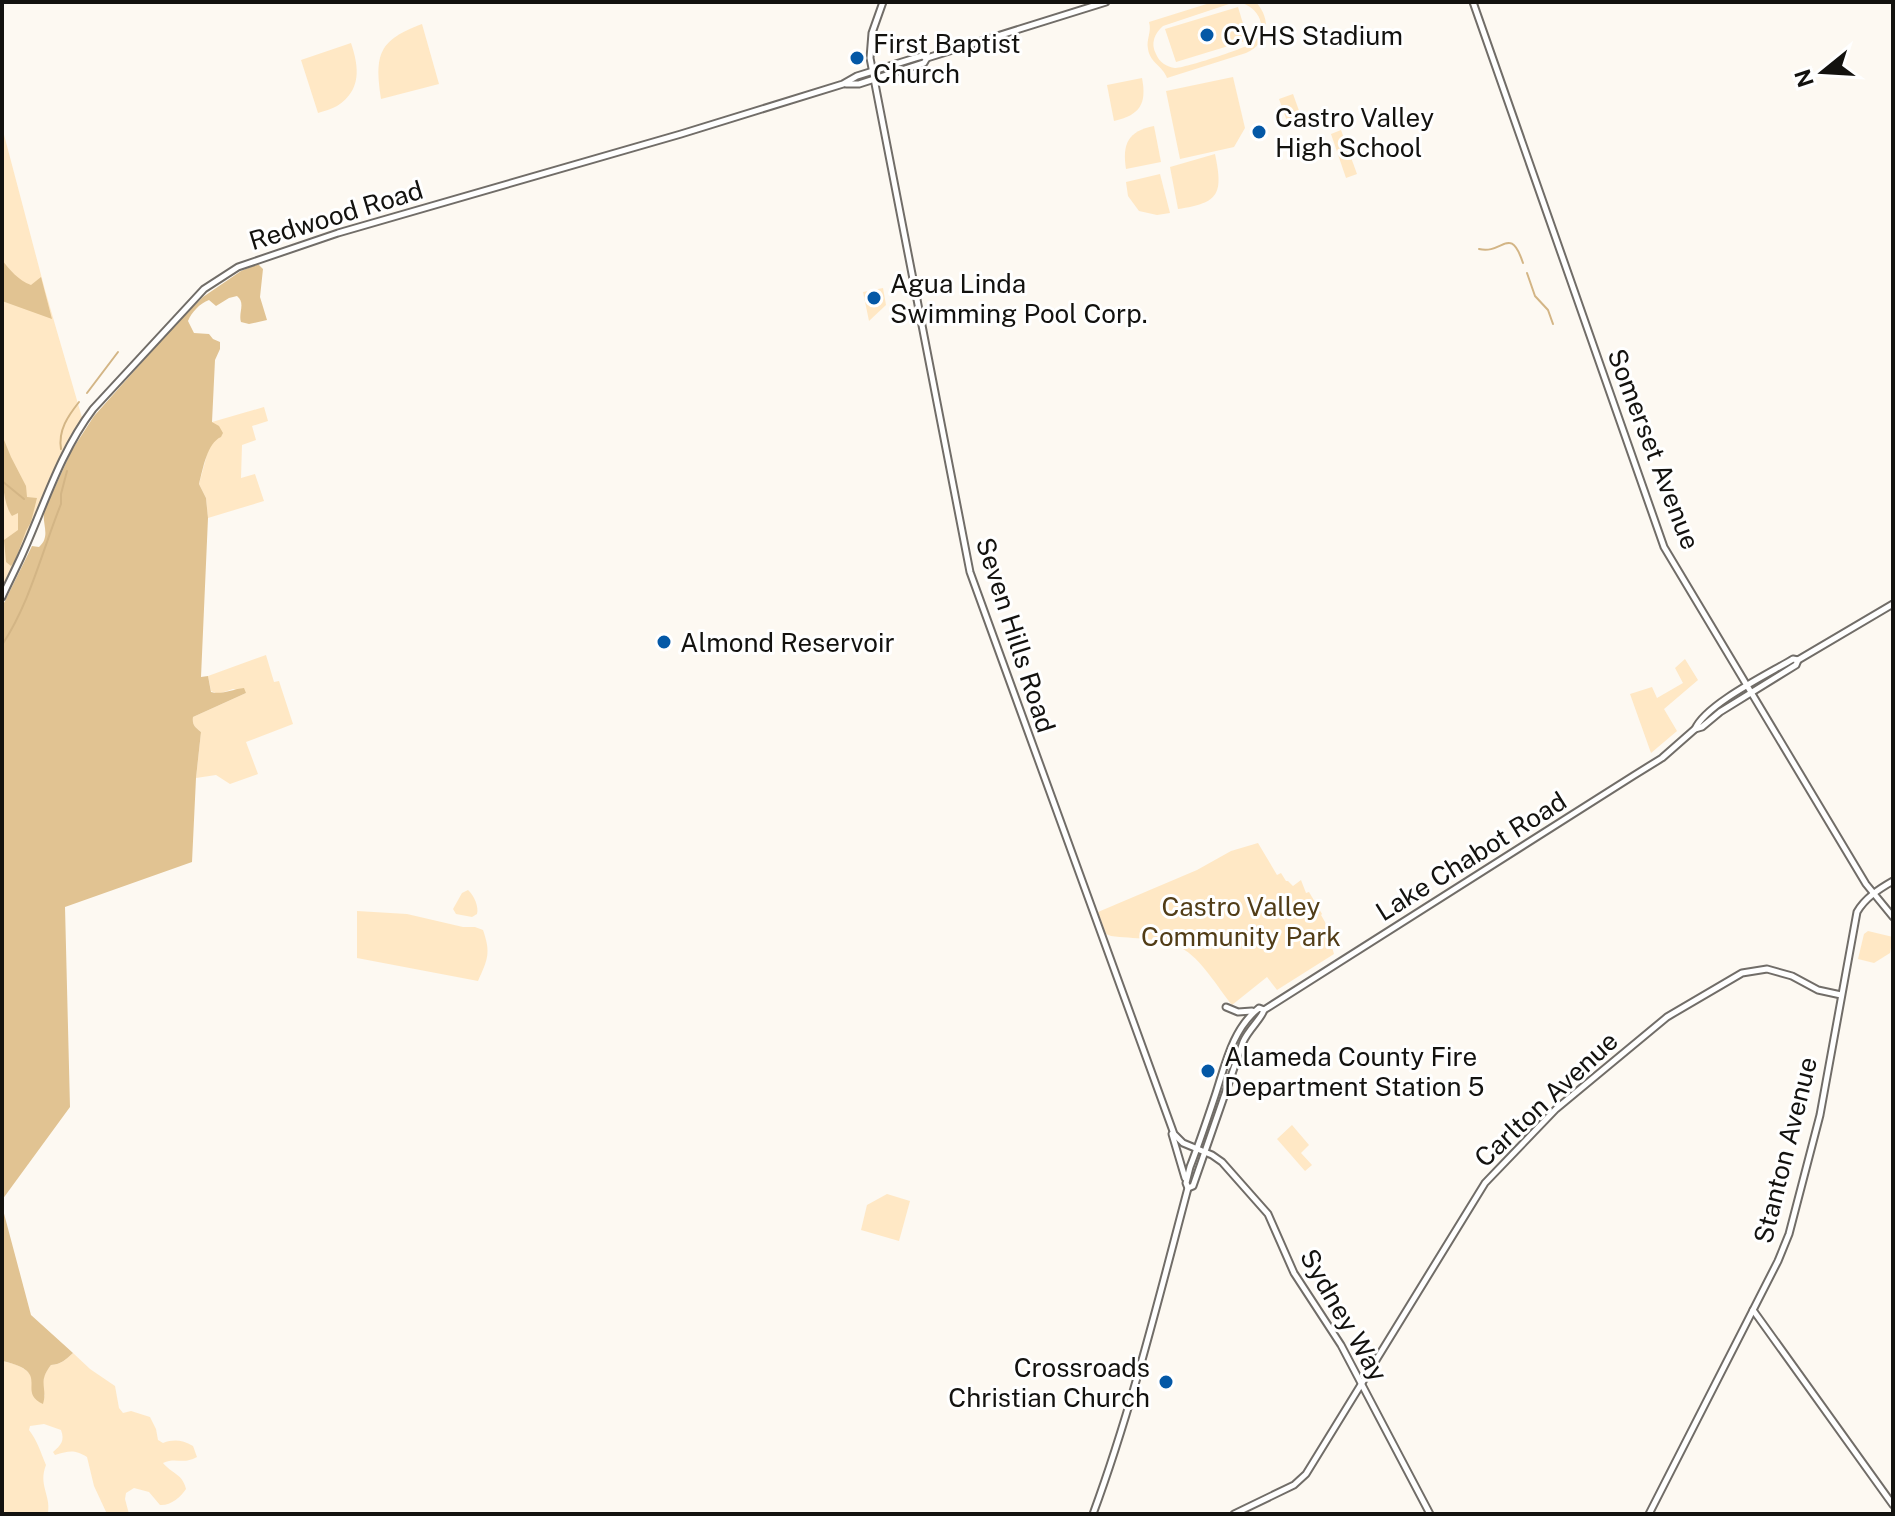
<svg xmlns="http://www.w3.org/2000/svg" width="1895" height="1516" font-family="'Public Sans',sans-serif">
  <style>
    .green { fill: #ffe8c5; fill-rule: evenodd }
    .forest { fill: #e1c392 }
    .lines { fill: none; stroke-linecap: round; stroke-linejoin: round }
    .stream { stroke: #d3b585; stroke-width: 2 }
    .secondary-casing { stroke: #716d68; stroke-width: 9 }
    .secondary { stroke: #fff; stroke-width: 5 }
    .poi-dot { fill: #0458a6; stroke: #fff; stroke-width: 3 }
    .labels { text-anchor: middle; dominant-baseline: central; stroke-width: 6; stroke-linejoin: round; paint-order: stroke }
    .poi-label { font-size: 26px; fill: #13120f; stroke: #fff; text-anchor: start }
    .street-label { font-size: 26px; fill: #13120f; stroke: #fff }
    .park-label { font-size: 26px; fill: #523d17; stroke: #fff }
  </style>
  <rect width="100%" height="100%" fill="#fdf9f2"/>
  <g class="green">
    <path d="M1213 2H1256C1272 20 1269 43 1246 53L1167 78C1163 66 1150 63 1148 49 1146 39 1152 32 1149 22ZM1235 2C1255 3 1271 25 1254 42 1247 48 1185 68 1175 68 1167 67 1159 62 1156 54 1150 43 1155 33 1163 26Z"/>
    <polygon points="1238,7 1248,40 1176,62 1165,29"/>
    <path d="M422 24 439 84 381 99C374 54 379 40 422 24Z"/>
    <path d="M351 43C359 67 362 90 337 106 332 109 324 111 318 113L301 60Z"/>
    <polygon points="1233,77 1245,128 1234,147 1180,159 1166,91"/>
    <path d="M1142 78C1147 104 1140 115 1114 121L1107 85Z"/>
    <polygon points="1293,94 1302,119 1288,124 1279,99"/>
    <path d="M1154 126 1161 162 1126 169C1122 144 1128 131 1154 126Z"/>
    <polygon points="2,127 45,290 83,421 65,454 2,597"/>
    <polygon points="1341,130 1357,174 1346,178 1331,134"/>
    <path d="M1215 154C1223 193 1220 203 1178 209L1170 167Z"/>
    <polygon points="1160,174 1170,213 1157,215 1139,211 1128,196 1126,182"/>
    <polygon points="883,288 886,305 869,321 863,292"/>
    <polygon points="264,407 268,421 252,426 256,440 242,445 241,478 255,474 264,501 208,518 206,498 199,484 209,447 215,439 212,422"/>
    <path d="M266 655 274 682 279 681 293 724 246 742 258 774 230 784 216 775 196 778 201 732C195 727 192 725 193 717L246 693 233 689 218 694 211 691 208 676Z"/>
    <polygon points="1685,659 1698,680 1664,709 1677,731 1651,753 1630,694 1652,687 1657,698 1683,683 1675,668"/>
    <path d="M1258 843 1277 875 1281 873 1286 881H1288L1293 886 1301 880 1306 893 1309 892 1322 914 1321 915 1325 922 1334 954 1277 990 1267 977 1232 1005C1218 988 1200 957 1181 948 1160 937 1133 939 1111 936L1106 934 1098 912 1197 870 1231 851Z"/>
    <path d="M468 890C474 895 479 907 477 914L472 917 456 914 453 909 462 893Z"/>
    <path d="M357 911 407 914 463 927H475L483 930C491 953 488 959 478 981L357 958Z"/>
    <polygon points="1868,931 1893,937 1890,953 1874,963 1858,959 1864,934"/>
    <polygon points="1292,1125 1309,1145 1301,1153 1312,1165 1305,1171 1277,1139"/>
    <polygon points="887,1194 910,1201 899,1241 861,1230 867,1205"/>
    <path d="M73 1353 90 1369 115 1386 119 1408 123 1413 131 1411 150 1417 156 1429 158 1440 163 1443C174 1439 182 1440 193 1446L197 1457C183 1465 176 1457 163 1463 171 1473 183 1474 186 1489 181 1497 170 1506 160 1505L149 1492 134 1488 126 1493 125 1499 129 1514H107L94 1486 87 1457C74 1449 69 1451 55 1455L53 1452C61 1445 65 1441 61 1430L44 1424 30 1426 29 1430C37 1440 41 1453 46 1465 38 1485 51 1495 48 1513L2 1514V1361C31 1367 30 1374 45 1397 41 1384 42 1376 51 1365 62 1364 65 1360 73 1353Z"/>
  </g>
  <g class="forest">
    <path d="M2 260C10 270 18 280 31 285L41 277 52 319 2 301Z"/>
    <path d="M258 264 263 269 260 297 267 320 249 324 241 322C238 313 246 303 237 296L229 298 216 306 209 300C200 303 191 313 188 321L194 333 209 334 213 339 220 342V349L215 360 212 422 219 426 223 433 221 437C207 443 203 469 199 484L206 498 208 518 201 677 208 676 211 692C222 695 233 689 244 688L246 693 193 717C192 725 195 727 201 732L196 778 192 862 65 907 70 1107 2 1200V607L32 546 39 547C51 536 42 525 44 511L72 450 94 416 177 323 203 297 241 271Z"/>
    <path d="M2 435 11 457 26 486 27 497 37 498 31 522 26 531 15 561 11 566 6 562 4 540 18 530V513L12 516C0 500 2 458 2 435Z"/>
    <path d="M2 1206 31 1315 73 1353C65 1360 62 1364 51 1365 37 1383 48 1387 43 1404 15 1391 54 1372 2 1361Z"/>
  </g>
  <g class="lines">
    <g class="stream">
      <path d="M1479 249C1503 255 1510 224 1523 263"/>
      <polyline points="1527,273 1535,296 1548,310 1553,324"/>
      <polyline points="87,393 118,352"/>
      <path d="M61 449C58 430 68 416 79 402"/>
      <polyline points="2,481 24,499"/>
      <path d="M2 645C30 603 42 551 61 504V494L67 471"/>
    </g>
    <g class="secondary-casing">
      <g id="secondary">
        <polyline points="883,2 872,33 870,58 970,572 1174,1134 1183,1143 1212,1155 1222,1162 1268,1214 1294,1273 1341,1345 1430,1514"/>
        <polyline points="1473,2 1664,547 1866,884 1893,917"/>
        <polyline points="846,84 859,84 924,63 927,58"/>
        <path d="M2 597C8 584 15 570 21 557 44 507 59 454 93 409L204 289 238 267 338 233 681 134 843 84 857 76 915 58 922 56 927 58 1106 2"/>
        <path d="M1695 729C1706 704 1768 674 1793 659L1798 660 1893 604"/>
        <polyline points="1226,1007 1238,1012 1252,1011"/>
        <polyline points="1172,1134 1185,1178"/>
        <path d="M1188 1188 1193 1186 1243 1042C1248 1030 1262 1018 1264 1010"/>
        <polyline points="1753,1310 1893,1505"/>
        <path d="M1093 1514C1132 1408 1159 1297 1188 1188L1186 1183 1190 1167C1199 1144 1207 1120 1215 1096 1225 1066 1232 1029 1259 1008L1264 1010 1633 776 1662 758 1695 729 1702 727 1720 712 1796 665 1798 660"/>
        <polyline points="1234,1514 1294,1485 1306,1474 1485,1183 1556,1109 1667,1017 1742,973 1767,969 1792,976 1818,990 1841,995"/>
        <path d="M1649 1514 1778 1261 1789 1234 1820 1115 1857 912C1865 898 1879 889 1893 881"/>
      </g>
    </g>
    <use href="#secondary" class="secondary"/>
  </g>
  <g class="poi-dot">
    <circle cx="1207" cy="35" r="8"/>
    <circle cx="857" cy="58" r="8"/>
    <circle cx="1259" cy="132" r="8"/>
    <circle cx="874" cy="298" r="8"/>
    <circle cx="664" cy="642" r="8"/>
    <circle cx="1208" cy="1071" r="8"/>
    <circle cx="1166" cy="1382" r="8"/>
  </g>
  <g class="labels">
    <g class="poi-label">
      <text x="1223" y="35">CVHS Stadium</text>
      <text x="873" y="43">First Baptist<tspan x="873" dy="30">Church</tspan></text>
      <text x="1275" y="117">Castro Valley<tspan x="1275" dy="30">High School</tspan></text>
      <text x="890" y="283">Agua Linda<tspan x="890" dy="30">Swimming Pool Corp.</tspan></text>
      <text x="680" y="642">Almond Reservoir</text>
      <text x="1224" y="1056">Alameda County Fire<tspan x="1224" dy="30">Department Station 5</tspan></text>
      <text x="1150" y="1367" text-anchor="end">Crossroads<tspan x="1150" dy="30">Christian Church</tspan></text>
    </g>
    <g class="street-label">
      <text transform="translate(336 215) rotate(-17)">Redwood Road</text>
      <text transform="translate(1654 449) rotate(69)">Somerset Avenue</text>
      <text transform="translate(1016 635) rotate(72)">Seven Hills Road</text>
      <text transform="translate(1471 856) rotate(-32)">Lake Chabot Road</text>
      <text transform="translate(1546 1099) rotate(-43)">Carlton Avenue</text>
      <text transform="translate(1785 1150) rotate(-76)">Stanton Avenue</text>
      <text transform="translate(1344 1315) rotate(60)">Sydney Way</text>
    </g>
    <g class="park-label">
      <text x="1241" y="906">Castro Valley<tspan x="1241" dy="30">Community Park</tspan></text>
    </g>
  </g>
  <rect width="1895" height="1516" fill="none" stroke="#13120f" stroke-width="8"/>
  <g transform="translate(1823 72) rotate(252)" stroke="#ffffff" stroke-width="6" paint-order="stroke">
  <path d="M0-6L14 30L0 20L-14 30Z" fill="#13120f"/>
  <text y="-12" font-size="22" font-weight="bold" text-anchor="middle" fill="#13120f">N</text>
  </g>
</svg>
